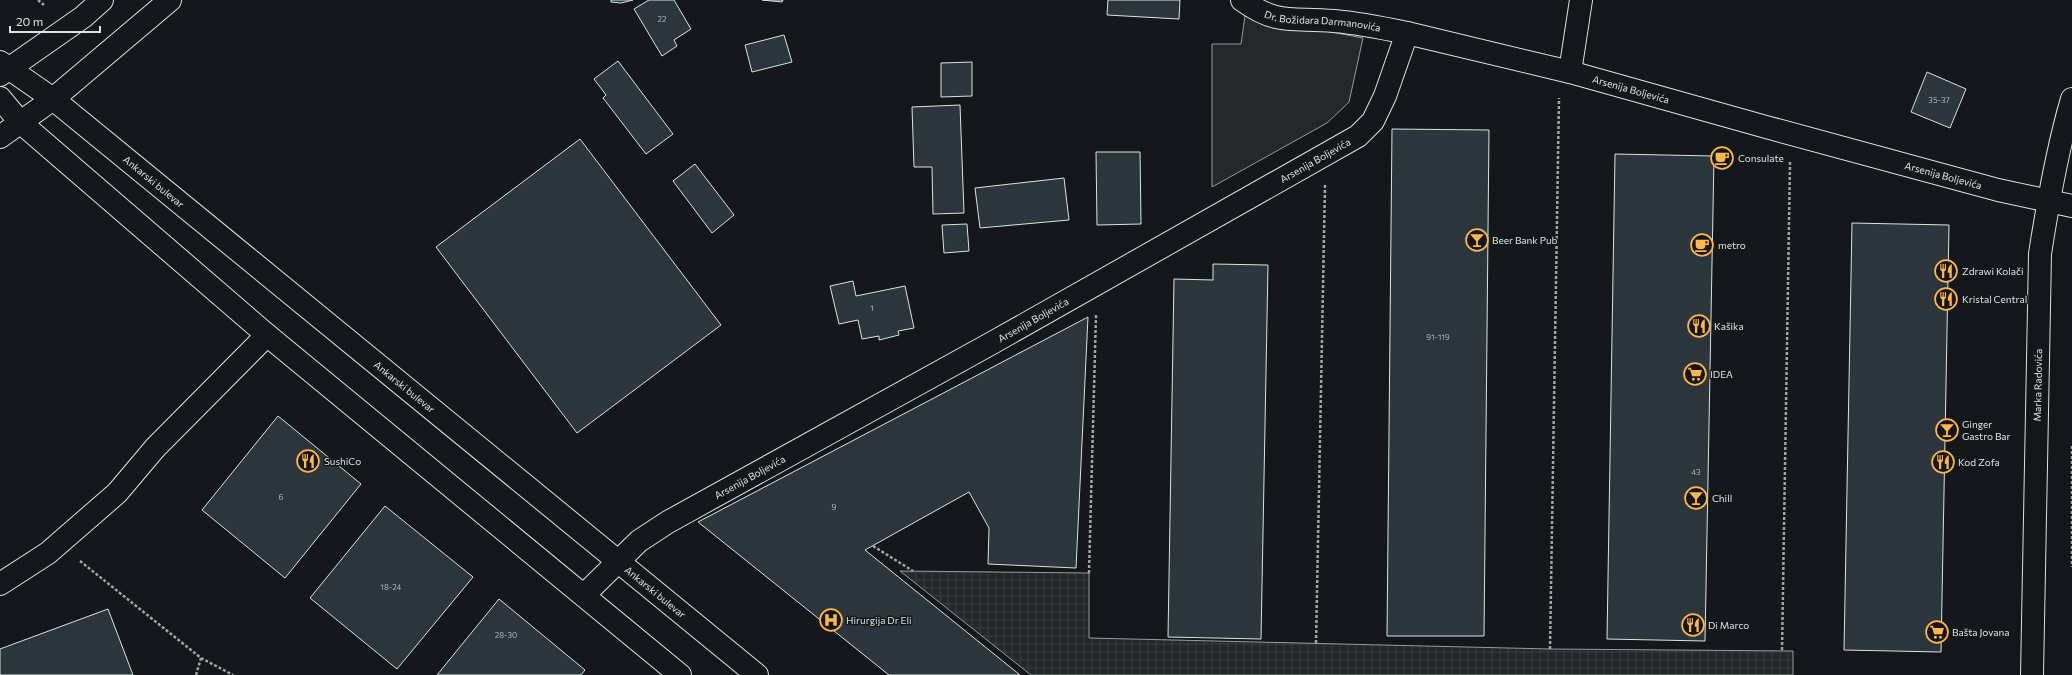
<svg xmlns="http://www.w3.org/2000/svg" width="2072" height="675" font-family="Commissioner,sans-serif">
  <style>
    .parking { fill: #24282b; stroke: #939e99 }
    .plaza { fill: url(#plaza-grid); stroke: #939e99 }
    .building { fill: #2c363c; stroke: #d8e6dc }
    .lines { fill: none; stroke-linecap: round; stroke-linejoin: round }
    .minor-casing { stroke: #d8e6dc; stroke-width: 24 }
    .path { stroke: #9da8a2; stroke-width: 2.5; stroke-dasharray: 3 2; stroke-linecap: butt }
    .minor { stroke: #14181c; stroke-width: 22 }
    .labels { text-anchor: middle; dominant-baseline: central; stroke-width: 3; stroke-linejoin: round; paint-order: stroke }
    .number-label { font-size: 8px; fill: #adbab4 }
    .street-label { font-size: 10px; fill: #d8e6dc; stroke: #14181c }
    .poi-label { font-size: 10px; fill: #d8e6dc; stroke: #14181c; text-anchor: start }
  </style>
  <defs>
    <pattern id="plaza-grid" width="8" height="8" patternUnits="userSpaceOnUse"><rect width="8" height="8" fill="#24282b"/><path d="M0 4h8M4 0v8" fill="none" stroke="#393d3f"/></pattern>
  </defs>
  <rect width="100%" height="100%" fill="#14181c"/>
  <polygon class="parking" points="1245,16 1363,38 1349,102 1327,123 1212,187 1212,44 1241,44"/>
  <polygon class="plaza" points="900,571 1089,573 1089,638 1550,649 1793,651 1793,675 1031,675"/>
  <g class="building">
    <polygon points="611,0 633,0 621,3 611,2"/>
    <polygon points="649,0 674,0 691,29 674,40 677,46 662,56 634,9"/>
    <polygon points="762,0 783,0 782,2"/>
    <polygon points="1108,0 1180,0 1179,19 1107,15"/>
    <polygon points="784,35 792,62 752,72 745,45"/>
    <polygon points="618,61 673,134 646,154 603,98 606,95 594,79"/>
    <polygon points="972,62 972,96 941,97 941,63"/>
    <polygon points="1927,72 1966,89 1950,128 1911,112"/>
    <polygon points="960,105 964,213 933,214 932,167 914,167 912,107"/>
    <polygon points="1392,129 1489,130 1484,636 1387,636"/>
    <polygon points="580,139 721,325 577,433 436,247"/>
    <polygon points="1096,152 1140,152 1141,224 1097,225"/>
    <polygon points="1615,154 1714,156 1705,641 1607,639"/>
    <polygon points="695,164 734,215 712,233 673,181"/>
    <polygon points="1064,178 1069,220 980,228 975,188"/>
    <polygon points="1852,223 1949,225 1941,652 1844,650"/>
    <polygon points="967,224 969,251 944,253 942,225"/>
    <polygon points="1213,264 1268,265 1261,639 1168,637 1174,279 1213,280"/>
    <polygon points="853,281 856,296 905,286 914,328 898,331 899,335 879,340 879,336 862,339 858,320 839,324 830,286"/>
    <polygon points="1088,317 1076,568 988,564 989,528 969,492 865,550 1020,675 889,675 698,522"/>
    <polygon points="278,416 361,484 285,578 202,510"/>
    <polygon points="385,506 473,577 397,669 310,598"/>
    <polygon points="499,599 585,670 581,675 437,675"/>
    <polygon points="108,609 133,675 0,675 0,649"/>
  </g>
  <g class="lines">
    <g class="minor-casing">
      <g id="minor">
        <path id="s1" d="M1242 0C1278 26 1293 17 1334 21 1359 23 1383 28 1407 33"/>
        <path id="s2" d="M0 62 53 99 757 675"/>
        <polyline points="1570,72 1581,0"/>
        <polyline points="0,75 83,17 102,0"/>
        <polyline points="0,98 20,122 267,335 680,675"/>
        <polyline points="0,137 53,99 170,0"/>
        <polyline points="0,584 48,553 117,493 155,448 267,335"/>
        <path id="s3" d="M584 595 639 541 668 522 992 343 1358 136 1373 121 1385 96 1407 33 1570 72 1766 127 1998 190 2072 206"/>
        <path id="s4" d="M2032 675 2040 254C2048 202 2057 150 2072 99"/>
      </g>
    </g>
    <g class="path">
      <polyline points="38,0 44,5"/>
      <polyline points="2072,446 2072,567"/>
      <polyline points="873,546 913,571"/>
      <polyline points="80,561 201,658 233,675"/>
      <polyline points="1089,573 1096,315"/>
      <polyline points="1316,643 1325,185"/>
      <polyline points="1550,649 1559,98"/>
      <polyline points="1782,650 1790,162"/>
      <polyline points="196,675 201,658"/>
    </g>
    <use href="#minor" class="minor"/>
  </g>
  <defs>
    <g id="cafe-ring" transform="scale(1.15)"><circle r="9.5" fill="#14181c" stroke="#ffb74d" stroke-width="1.5"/><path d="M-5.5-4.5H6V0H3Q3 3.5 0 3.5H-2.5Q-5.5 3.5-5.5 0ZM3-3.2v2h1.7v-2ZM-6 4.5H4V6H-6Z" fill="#ffb74d"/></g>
    <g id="bar-ring" transform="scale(1.15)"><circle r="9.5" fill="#14181c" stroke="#ffb74d" stroke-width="1.5"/><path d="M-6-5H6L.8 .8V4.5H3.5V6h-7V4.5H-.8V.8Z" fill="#ffb74d"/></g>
    <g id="restaurant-ring" transform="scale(1.15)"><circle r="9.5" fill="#14181c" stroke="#ffb74d" stroke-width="1.5"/><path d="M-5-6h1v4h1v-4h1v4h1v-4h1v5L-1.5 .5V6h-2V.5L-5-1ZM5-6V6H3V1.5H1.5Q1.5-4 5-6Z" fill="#ffb74d"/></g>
    <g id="supermarket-ring" transform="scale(1.15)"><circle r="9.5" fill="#14181c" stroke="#ffb74d" stroke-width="1.5"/><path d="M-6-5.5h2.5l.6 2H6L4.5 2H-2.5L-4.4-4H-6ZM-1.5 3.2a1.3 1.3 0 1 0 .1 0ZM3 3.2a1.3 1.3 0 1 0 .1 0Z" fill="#ffb74d"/></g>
    <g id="hospital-ring" transform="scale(1.15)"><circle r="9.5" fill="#14181c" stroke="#ffb74d" stroke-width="1.5"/><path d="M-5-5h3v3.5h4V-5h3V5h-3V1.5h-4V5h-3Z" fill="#ffb74d"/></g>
  </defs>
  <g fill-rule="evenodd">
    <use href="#cafe-ring" x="1722" y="158"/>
    <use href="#bar-ring" x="1477" y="240"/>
    <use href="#cafe-ring" x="1702" y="245"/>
    <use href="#restaurant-ring" x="1946" y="271"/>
    <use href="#restaurant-ring" x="1946" y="299"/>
    <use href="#restaurant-ring" x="1699" y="326"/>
    <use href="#supermarket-ring" x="1695" y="374"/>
    <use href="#bar-ring" x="1947" y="430"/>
    <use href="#restaurant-ring" x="308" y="461"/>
    <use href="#restaurant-ring" x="1943" y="462"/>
    <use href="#bar-ring" x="1696" y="498"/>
    <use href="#hospital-ring" x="831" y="620"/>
    <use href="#restaurant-ring" x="1693" y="625"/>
    <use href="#supermarket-ring" x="1937" y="632"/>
  </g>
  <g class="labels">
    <g class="number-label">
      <text x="662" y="19">22</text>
      <text x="1939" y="100">35-37</text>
      <text x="872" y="308">1</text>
      <text x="1438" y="337">91-119</text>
      <text x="1696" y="472">43</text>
      <text x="281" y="497">6</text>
      <text x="834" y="507">9</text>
      <text x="391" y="587">18-24</text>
      <text x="506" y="635">28-30</text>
    </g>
    <g class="street-label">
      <text stroke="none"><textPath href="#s1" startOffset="85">Dr. Božidara Darmanovića</textPath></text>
      <text stroke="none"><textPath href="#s3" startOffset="1249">Arsenija Boljevića</textPath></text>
      <text stroke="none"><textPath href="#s3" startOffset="853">Arsenija Boljevića</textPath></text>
      <text stroke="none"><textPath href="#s3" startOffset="1573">Arsenija Boljevića</textPath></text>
      <text stroke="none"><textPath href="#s2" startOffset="195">Ankarski bulevar</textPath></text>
      <text stroke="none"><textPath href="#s3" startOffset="529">Arsenija Boljevića</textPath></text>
      <text stroke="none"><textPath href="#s4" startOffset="290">Marka Radovića</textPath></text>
      <text stroke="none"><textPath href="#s2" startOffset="519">Ankarski bulevar</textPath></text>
      <text stroke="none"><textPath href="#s3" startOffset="205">Arsenija Boljevića</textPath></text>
      <text stroke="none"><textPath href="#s2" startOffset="843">Ankarski bulevar</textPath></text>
    </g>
    <g class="poi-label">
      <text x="1738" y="158">Consulate</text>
      <text x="1492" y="240">Beer Bank Pub</text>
      <text x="1718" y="245">metro</text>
      <text x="1962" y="271">Zdrawi Kolači</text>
      <text x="1962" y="299">Kristal Central</text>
      <text x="1714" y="326">Kašika</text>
      <text x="1710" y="374">IDEA</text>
      <text x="1962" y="424">Ginger<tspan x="1962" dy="12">Gastro Bar</tspan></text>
      <text x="324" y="461">SushiCo</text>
      <text x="1958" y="462">Kod Zofa</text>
      <text x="1712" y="498">Chill</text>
      <text x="846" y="620">Hirurgija Dr Eli</text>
      <text x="1708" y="625">Di Marco</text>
      <text x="1952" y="632">Bašta Jovana</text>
    </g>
  </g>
  <path d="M10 26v6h90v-6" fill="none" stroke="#d8e6dc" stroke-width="2"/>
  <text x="16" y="26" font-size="12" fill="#d8e6dc" stroke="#14181c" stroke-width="3" paint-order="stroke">20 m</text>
</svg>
